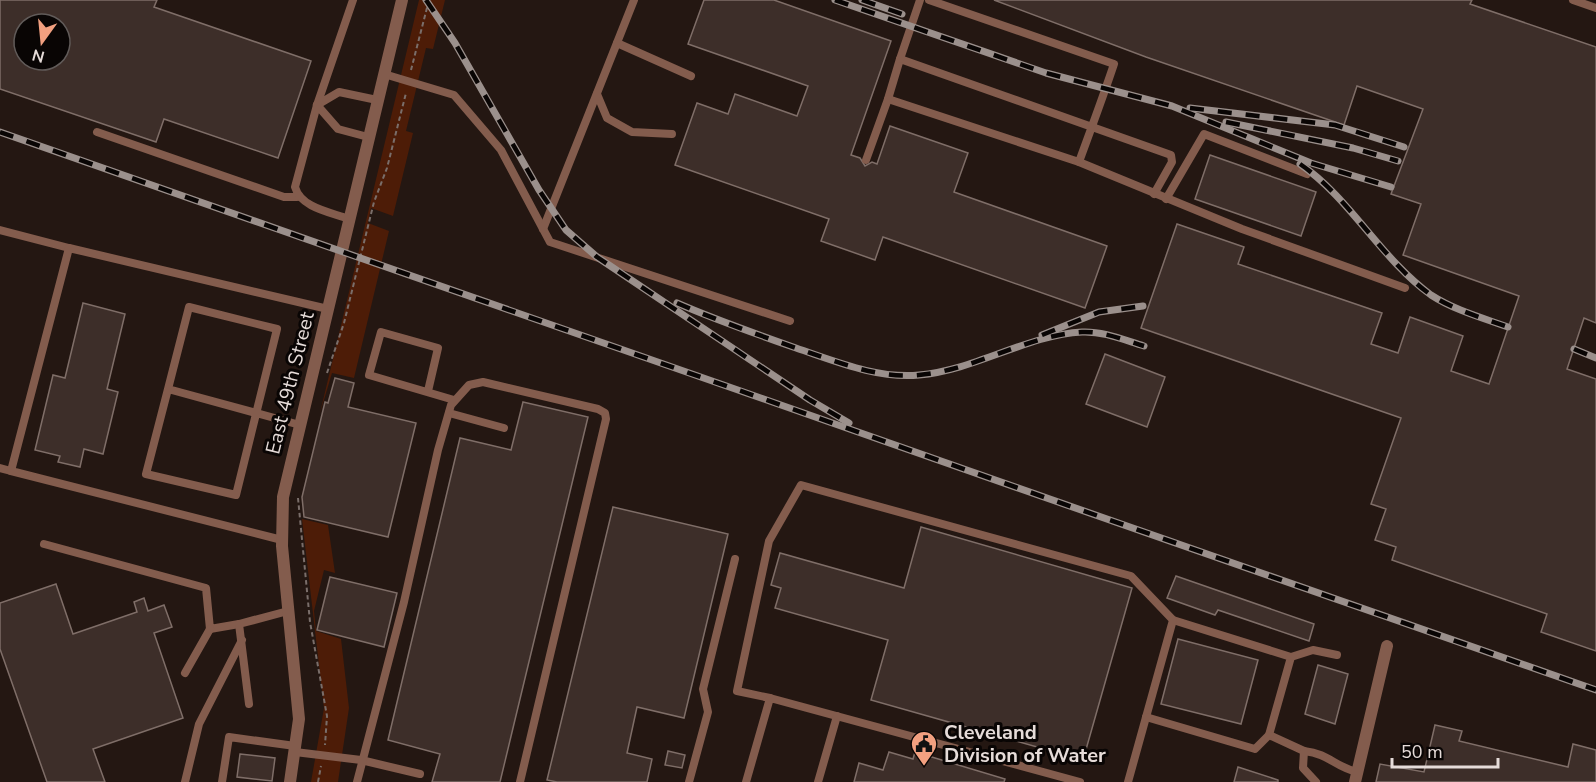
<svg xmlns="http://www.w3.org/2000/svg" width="1596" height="782" font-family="'Nunito Sans',sans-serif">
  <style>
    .green { fill: #4d1c07 }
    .building { fill: #3d2e29; stroke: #7f6e68; stroke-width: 1.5; fill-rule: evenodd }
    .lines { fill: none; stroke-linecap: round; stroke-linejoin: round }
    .path { stroke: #7a6e6a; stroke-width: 2; stroke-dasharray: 4.5 3; stroke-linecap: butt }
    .service { stroke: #835c4d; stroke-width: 8 }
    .minor { stroke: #835c4d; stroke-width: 12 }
    .tertiary { stroke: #835c4d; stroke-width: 12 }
    .rail-casing { stroke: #9b908c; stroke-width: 7 }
    .rail { stroke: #090504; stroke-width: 4.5; stroke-dasharray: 14; stroke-linecap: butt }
    .labels { text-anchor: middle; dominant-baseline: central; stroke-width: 6; stroke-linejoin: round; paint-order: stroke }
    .street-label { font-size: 20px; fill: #e6dcd9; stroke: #090504 }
    .poi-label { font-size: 20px; font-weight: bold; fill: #e6dcd9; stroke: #090504; text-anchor: start }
  </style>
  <rect width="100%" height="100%" fill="#241712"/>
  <g class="green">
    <polygon points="419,0 445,0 433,49 426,48 406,131 413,133 393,216 371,208 368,223 389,231 354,378 332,373 320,413"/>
    <polygon points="302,519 328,525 335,573 324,570 314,611 316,631 341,639 349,708 338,782 311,782 324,708"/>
  </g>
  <g class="building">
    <path d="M0 0H157L154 7 311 61 278 158 164 119 156 142 0 89ZM24 24H60V60H24Z"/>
    <polygon points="704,0 774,0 891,41 851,155 860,158 865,166 872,162 877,164 890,126 968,153 954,192 1107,246 1085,308 883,237 875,260 821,241 829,219 675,165 697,103 728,114 735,94 797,116 808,86 688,44"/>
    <polygon points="994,0 1472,0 1470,4 1596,47 1596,323 1584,318 1567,369 1596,379 1596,651 1541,632 1547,614 1392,560 1396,547 1375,540 1386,509 1371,504 1401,418 1141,328 1177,224 1244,247 1238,264 1382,313 1371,344 1398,353 1410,317 1463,336 1451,371 1489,384 1519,296 1403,255 1421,204 1391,194 1423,109 1357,86 1344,125 1146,57"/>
    <polygon points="1210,155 1316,192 1301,236 1195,199"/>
    <polygon points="83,303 125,314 107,389 118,392 103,454 84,449 80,467 58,462 60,456 35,450 53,375 65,378"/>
    <polygon points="1105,354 1165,377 1147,427 1086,404"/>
    <polygon points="335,378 354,383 348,407 416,423 388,537 304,517 302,497 325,402 328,403"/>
    <polygon points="523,402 588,417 500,782 432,782 440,754 388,740 460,438 511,450"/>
    <polygon points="613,507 728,534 684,718 637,707 627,753 652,759 647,782 557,782 547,780"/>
    <polygon points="921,527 1132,588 1083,760 871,700 888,640 775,608 781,588 771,585 780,553 904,588"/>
    <polygon points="1176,576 1314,624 1309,641 1218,610 1215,615 1167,598"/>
    <polygon points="330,577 397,593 384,647 317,630"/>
    <polygon points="56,584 73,634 137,612 134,602 144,598 148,611 164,605 172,627 154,633 183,718 93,749 105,782 47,782 0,649 0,603"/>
    <polygon points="1178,639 1258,660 1241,724 1161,704"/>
    <polygon points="1318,665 1348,674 1335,724 1305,714"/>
    <polygon points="1435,725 1462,731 1459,741 1568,767 1573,744 1596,750 1596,782 1376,782 1380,764 1424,772"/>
    <polygon points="668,751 685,755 682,768 665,765"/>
    <polygon points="889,752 913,759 915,752 1005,779 1004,782 854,782 859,763 883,770"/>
    <polygon points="240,754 275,758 272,781 237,777"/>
    <polygon points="1238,767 1278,780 1278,782 1234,782"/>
  </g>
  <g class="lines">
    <g class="path">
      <polyline points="411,70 429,0"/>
      <polyline points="327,373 344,323 374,202 387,168 406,93"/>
      <polyline points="298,498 310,622 327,716 325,745"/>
      <polyline points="318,782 321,766"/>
    </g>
    <g class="service">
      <path d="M929 0 1114 64C1103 97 1091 129 1079 162L888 99 900 59 1171 155 1172 162 1154 194"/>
      <polyline points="1573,0 1596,8"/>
      <polyline points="617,43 691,76"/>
      <polyline points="900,59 920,0"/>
      <polyline points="384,74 454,95 501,150 550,242 790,321"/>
      <polyline points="597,94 607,118 632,132 672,134"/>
      <polyline points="317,105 339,92 377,100"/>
      <polyline points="317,105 338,129 368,137"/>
      <polyline points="97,132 284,197 297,197"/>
      <polyline points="866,160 888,99"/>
      <polyline points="1079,162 1242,229 1405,288"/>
      <polyline points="1166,199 1204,134 1307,174"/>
      <path d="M349 219C330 212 301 208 295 187L317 105 353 0"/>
      <polyline points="543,229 634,0"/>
      <polyline points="0,230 69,248"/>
      <polyline points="168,389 189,307 277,329 236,495 146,474 168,389 300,425"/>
      <polyline points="428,391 438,348 381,332 369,375 454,400"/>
      <polyline points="449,413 504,428"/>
      <polyline points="0,468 11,471"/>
      <polyline points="282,540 11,471 69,248 328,309"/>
      <polyline points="44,544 206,588 210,629 239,624"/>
      <polyline points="1173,620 1291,657 1269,735 1304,751"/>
      <polyline points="1291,657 1313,650 1337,655"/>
      <polyline points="185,673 210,629"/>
      <polyline points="770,698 737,691 769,541 801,485 1131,576 1173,620 1128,782"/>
      <polyline points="249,704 239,624 288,611"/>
      <polyline points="1146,717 1255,749 1269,735"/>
      <polyline points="295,752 361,760 420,774"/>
      <polyline points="185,782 199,724 242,640"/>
      <polyline points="222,782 229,737 295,746"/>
      <polyline points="357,782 404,602 438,450 451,405 469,385 483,382 598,409 605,413 606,419 520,782"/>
      <polyline points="689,782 708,712 703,689 735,559"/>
      <polyline points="746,782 770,698 1080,782"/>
      <polyline points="818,782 837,716"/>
      <path d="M1316 782 1303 768 1304 751C1330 754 1333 766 1357 772"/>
    </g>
    <polyline class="minor" points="1355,782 1387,646"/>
    <polyline class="tertiary" points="290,782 299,719 282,546 283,497 402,0"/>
    <g class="rail-casing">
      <g id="rail">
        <polyline points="426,0 455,43 539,190 566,230 597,257 810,400 849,423"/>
        <polyline points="835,0 1046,73 1172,106 1311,163 1391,187"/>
        <polyline points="862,0 902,14"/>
        <polyline points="1190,108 1335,125 1404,147"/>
        <polyline points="1226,122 1353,148 1398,161"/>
        <polyline points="0,132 1596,690"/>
        <path d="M1300 164C1351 199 1380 258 1431 295 1454 310 1483 318 1508 327"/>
        <path d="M677 303C716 320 756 334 796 348 835 361 877 379 919 375 976 370 1027 335 1082 332 1103 331 1124 340 1144 346"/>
        <polyline points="1042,335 1099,312 1143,306"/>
        <polyline points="1574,349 1596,358"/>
      </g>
    </g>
    <use href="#rail" class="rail"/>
  </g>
  <defs>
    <g id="civic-pin" transform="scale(1.35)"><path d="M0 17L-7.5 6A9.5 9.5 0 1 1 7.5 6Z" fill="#f2a080" stroke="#090504"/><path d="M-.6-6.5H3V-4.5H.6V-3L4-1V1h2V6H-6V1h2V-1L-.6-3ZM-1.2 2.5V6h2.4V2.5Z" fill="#111"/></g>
  </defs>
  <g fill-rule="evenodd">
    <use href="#civic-pin" x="924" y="744"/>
  </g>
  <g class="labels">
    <g class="street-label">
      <text transform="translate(290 383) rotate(-76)">East 49th Street</text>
    </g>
    <g class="poi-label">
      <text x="944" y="732">Cleveland<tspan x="944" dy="23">Division of Water</tspan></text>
    </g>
  </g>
  <g transform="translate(42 42) rotate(195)"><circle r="28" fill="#090504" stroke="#615b59" stroke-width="1.5"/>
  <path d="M0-4.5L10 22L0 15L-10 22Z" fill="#f2a080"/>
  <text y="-9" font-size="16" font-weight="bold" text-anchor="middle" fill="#e6dcd9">N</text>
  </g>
  <path d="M1392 758v9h106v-9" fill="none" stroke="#e6dcd9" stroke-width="3"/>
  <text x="1401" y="758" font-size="18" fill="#e6dcd9" stroke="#090504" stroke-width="4.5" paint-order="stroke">50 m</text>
</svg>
